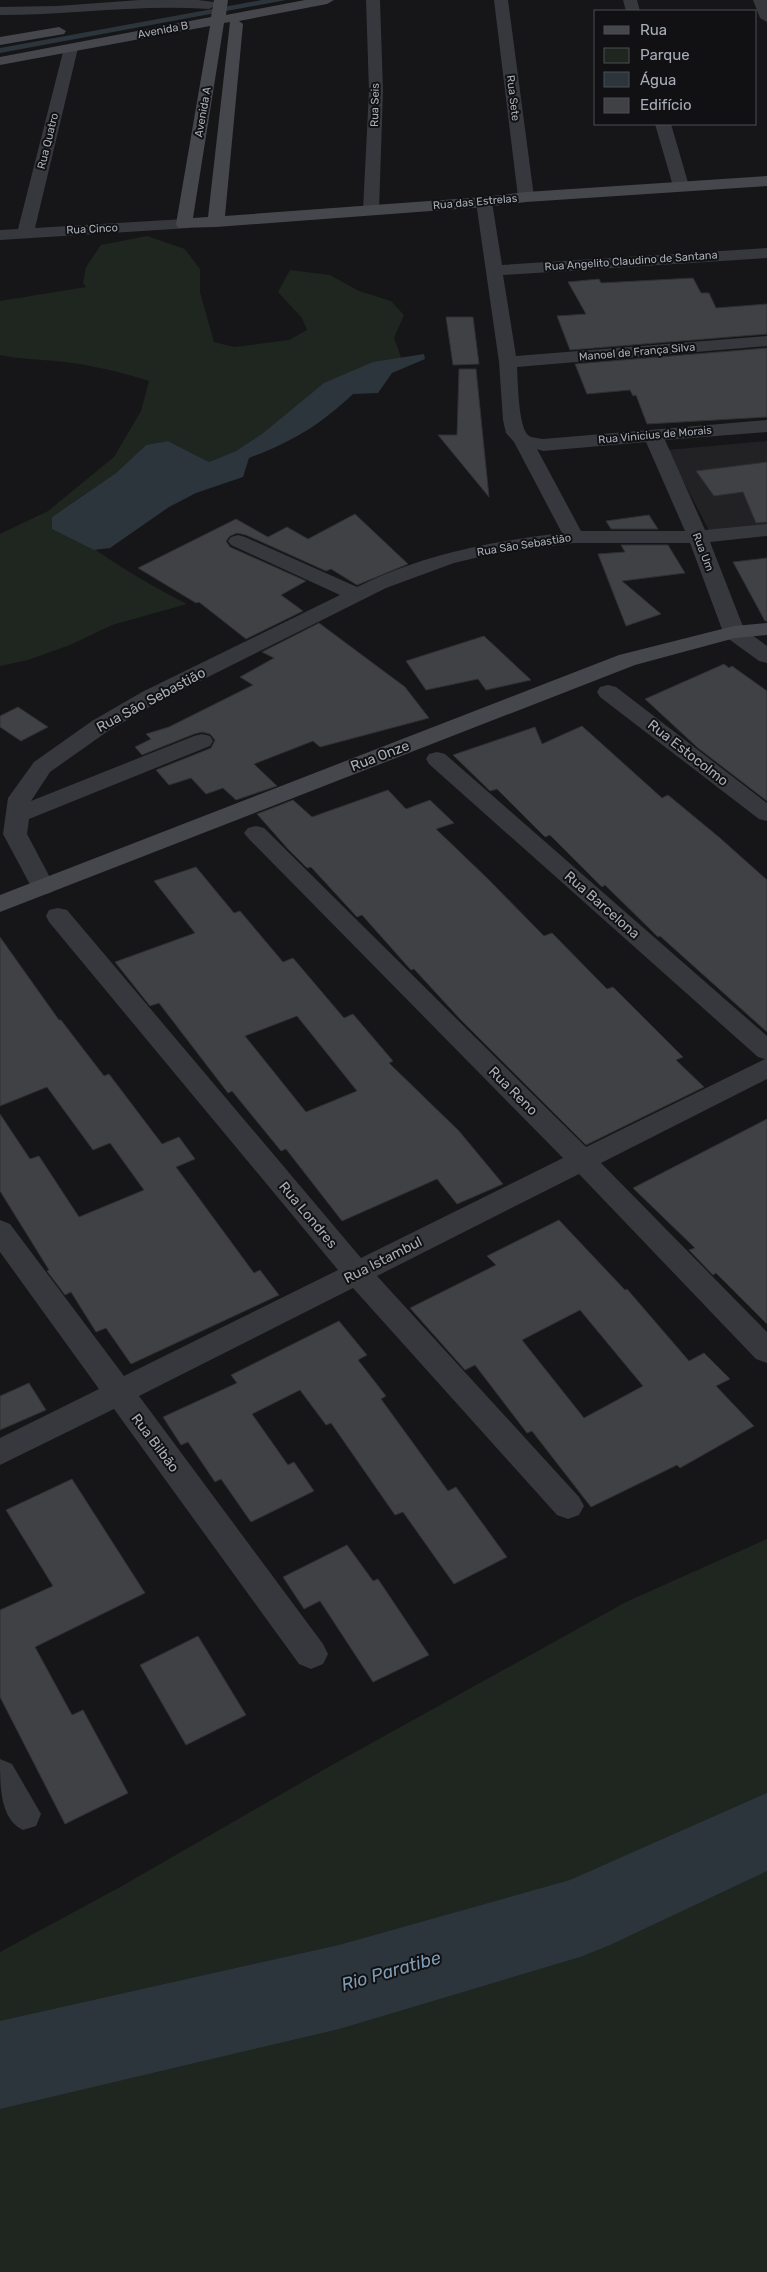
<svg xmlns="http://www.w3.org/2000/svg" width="767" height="2272" font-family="Rubik,sans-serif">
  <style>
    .built { fill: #222225 }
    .green { fill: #1e261f }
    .water { fill: #2c353c }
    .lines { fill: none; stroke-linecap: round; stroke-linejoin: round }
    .river { fill: #2c353c; fill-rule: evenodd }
    .building { fill: #404145; stroke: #303034; fill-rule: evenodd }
    .street { fill: #37383d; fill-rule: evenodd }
    .secondary { fill: #45474d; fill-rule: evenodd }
    .labels { text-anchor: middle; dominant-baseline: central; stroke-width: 4; stroke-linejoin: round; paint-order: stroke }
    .far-street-label { font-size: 11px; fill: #a8adb8; stroke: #111113 }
    .street-label { font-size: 14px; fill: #a8adb8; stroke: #111113 }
    .near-water-label { font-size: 18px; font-style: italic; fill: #7f9bb3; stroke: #111113 }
  </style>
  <rect width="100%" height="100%" fill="#161618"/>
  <polygon class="built" points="767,441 767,527 710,532 667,450"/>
  <g class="green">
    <path d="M147 236 185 249 200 269V292L214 342 234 347 289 340 307 330 302 318 278 292 290 270 330 275 359 291 391 301 404 315 394 338 402 360 236 451 209 462 168 441 146 445 116 473 52 517C97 553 136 578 187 604L112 625 70 645 28 660 0 666V534L48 511 114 457 141 411 149 381C115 370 77 362 42 360 27 359 15 358 0 355V301L86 287 83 283 86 267 101 245Z"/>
    <polygon points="767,1539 767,2272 0,2272 0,1952 122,1886 332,1765 626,1602"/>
  </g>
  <g class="water">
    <polygon points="262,0 286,0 0,53 0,48"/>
    <path d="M424 354 425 359 392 373 378 393 353 394C320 425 292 442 249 458L243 477 196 493 169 507 110 548 94 550 52 529V517L116 473 146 445 168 441 209 462 236 451 262 434 324 383 373 362Z"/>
  </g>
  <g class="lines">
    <polygon class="river" points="767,1793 767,1871 610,1945 580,1957 339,2029 0,2109 0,2021 339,1945 570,1880"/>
  </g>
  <g class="building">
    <polygon points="693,278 701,293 709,293 716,308 767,304 767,334 570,350 557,316 586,314 568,282 599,279 601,283"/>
    <polygon points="446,317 473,317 479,364 453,365"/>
    <polygon points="767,348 767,417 647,424 636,395 633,396 630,390 587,394 575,364"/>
    <polygon points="459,369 476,369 489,497 438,435 457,435"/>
    <polygon points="767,462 767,522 756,523 743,492 714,496 696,471"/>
    <polygon points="355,514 408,564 357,585 331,569 326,571 246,535 237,533 230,536 226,541 230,547 306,581 281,595 303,611 246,639 199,602 196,603 138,568 236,519 268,537 287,527 308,539"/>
    <polygon points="649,515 658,529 611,529 606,521"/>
    <polygon points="621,545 668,545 685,573 622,581 661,614 626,626 598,554 625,552"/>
    <polygon points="767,558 767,621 765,621 733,562"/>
    <polygon points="319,623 405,687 429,718 320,747 313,741 254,764 277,786 236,800 223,788 206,794 191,778 169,785 156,770 211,748 215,740 210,734 202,732 194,734 142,755 135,747 151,739 146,734 169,727 253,685 240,677 274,658 262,652"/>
    <polygon points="484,636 531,680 486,690 478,679 426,690 406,661"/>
    <polygon points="724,664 729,668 732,666 767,691 767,801 698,748 645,699"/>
    <polygon points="18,707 48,727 21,741 0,727 0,716"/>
    <polygon points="582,726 662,798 668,795 720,838 767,880 767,1032 660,936 658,937 605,885 602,887 550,835 545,837 497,789 490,791 453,755 535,727 542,744"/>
    <polygon points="388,790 406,809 430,800 454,823 436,829 488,879 544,936 552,933 607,989 613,987 683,1057 676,1060 704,1087 586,1145 460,1019 414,969 411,970 362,915 357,917 311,867 307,868 288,849 257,814 293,800 312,817"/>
    <path d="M196 867 234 913 240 911 283 962 293 958 344 1018 353 1014 393 1061 389 1063 459 1131 503 1184 457 1204 437 1179 342 1221 286 1149 281 1151 232 1091 228 1093 159 1003 150 1006 115 962 195 933 154 881ZM297 1016 357 1091 306 1112 245 1036Z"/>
    <polygon points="0,937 59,1020 61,1020 104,1076 109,1074 162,1144 179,1137 195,1159 176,1167 254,1273 260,1270 279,1295 131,1364 106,1328 96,1332 71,1292 65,1295 47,1271 49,1270 0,1191 0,1114 30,1159 39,1156 79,1217 144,1190 110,1143 93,1150 47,1087 0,1106"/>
    <polygon points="767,1119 767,1324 716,1273 713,1275 689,1250 695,1248 633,1188"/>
    <path d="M559 1220 625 1290 627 1289 689 1361 704 1353 730 1379 716 1386 754 1426 680 1468 677 1465 591 1507 532 1431 527 1433 475 1365 465 1370 410 1308 496 1265 487 1256ZM580 1310 643 1386 584 1418 522 1340Z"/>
    <polygon points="339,1321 367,1355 358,1360 386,1396 381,1399 448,1491 456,1487 507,1557 454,1584 403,1512 395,1515 331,1423 326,1425 300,1390 252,1414 288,1465 294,1462 314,1491 251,1522 221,1479 215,1482 188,1442 181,1445 163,1417 237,1383 231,1375"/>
    <polygon points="29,1383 46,1410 0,1430 0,1396"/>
    <polygon points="72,1479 145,1593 35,1647 72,1715 83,1710 128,1793 65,1824 0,1697 0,1610 53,1586 6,1510"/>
    <polygon points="347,1545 373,1581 378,1579 429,1655 373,1682 320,1601 304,1609 283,1577"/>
    <polygon points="198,1636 246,1715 186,1745 140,1665"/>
  </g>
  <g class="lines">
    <g class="street">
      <path d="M140 0H198L214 2 216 5 209 9C139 4 70 15 0 15V7L57 6Z"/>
      <polygon points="366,0 380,0 383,91 379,210 377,213 365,213 363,210 369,91"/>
      <polygon points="494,0 508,0 534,197 532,200 520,200 518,197"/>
      <polygon points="623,0 637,0 640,11 626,11"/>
      <polygon points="753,0 767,0 767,22 760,18"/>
      <polygon points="71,44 78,48 35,228 184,219 190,220 192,224 190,228 0,240 0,230 18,229 64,48"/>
      <polygon points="655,124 671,124 689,186 687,189 675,189 673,186"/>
      <path d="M484 197 490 199 492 202 502 265 767 248V258L503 275 516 356 767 336V346L517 367C518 380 518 426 528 435 531 438 538 438 543 439L767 420V432L665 440 705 530 767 524V536L710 542 744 629 767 646V663L759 661 726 637 723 632 690 543H574L492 554 454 563 386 588 158 702 108 731 50 772 31 801 194 736 202 734 210 736 213 741 210 746 29 819 27 834 55 887 52 892 43 895 34 892 3 834 8 798 34 762 92 721 142 692 340 595 231 545 228 541 231 537 238 535 245 537 357 587C425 554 488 542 562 533L514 442 506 433 503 420 499 362 476 202 478 199ZM646 442 685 531H581L537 449 543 451Z"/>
      <polygon points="608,685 616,687 767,803 767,821 759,819 600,697 597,692 600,687"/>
      <polygon points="437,752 445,754 767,1036 767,1079 601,1163 767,1332 767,1363 756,1359 579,1174 377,1276 579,1497 584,1506 579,1515 568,1519 557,1515 353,1288 139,1396 323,1644 328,1654 323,1664 311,1669 299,1664 114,1409 0,1465 0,1438 99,1389 0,1252 0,1220 10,1224 124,1376 338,1270 49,922 46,916 49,910 58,908 67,910 361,1258 563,1158 248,838 244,833 248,828 256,826 264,828 586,1147 765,1059 758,1057 429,764 426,759 429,754"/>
      <path d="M0 1759 12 1764 41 1814 36 1826 23 1830C0 1819 0 1787 0 1759Z"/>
    </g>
    <g class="secondary">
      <path d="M214 0H228L226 15 305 0H334L327 4 239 21 243 24 225 216 484 197 526 192 767 176V186L526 202 484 207 216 227 178 228 176 224 210 26 0 65V57L211 17ZM230 22 208 217 193 218 224 23Z"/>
      <polygon points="59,27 66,31 64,34 0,45 0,37"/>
      <polygon points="767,623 767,635 735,638 635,665 0,912 0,895 619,655 734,626"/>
    </g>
  </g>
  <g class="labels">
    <g class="far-street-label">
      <text transform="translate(163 30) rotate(-11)">Avenida B</text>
      <text transform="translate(513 98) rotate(83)">Rua Sete</text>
      <text transform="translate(375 105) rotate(-89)">Rua Seis</text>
      <text transform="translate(203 112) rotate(-80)">Avenida A</text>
      <text transform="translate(48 141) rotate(-76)">Rua Quatro</text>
      <text transform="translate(475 202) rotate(-5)">Rua das Estrelas</text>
      <text transform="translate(92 229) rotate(-3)">Rua Cinco</text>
      <text transform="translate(631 261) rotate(-4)">Rua Angelito Claudino de Santana</text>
      <text transform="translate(637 352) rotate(-5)">Manoel de França Silva</text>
      <text transform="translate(655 435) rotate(-5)">Rua Vinicius de Morais</text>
      <text transform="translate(524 545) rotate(-9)">Rua São Sebastião</text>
      <text transform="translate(703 552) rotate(69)">Rua Um</text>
    </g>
    <g class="street-label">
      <text transform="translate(151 700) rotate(-28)">Rua São Sebastião</text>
      <text transform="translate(688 753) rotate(38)">Rua Estocolmo</text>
      <text transform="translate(380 756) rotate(-21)">Rua Onze</text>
      <text transform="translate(602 905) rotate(41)">Rua Barcelona</text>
      <text transform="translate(513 1091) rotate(45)">Rua Reno</text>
      <text transform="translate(308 1215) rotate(50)">Rua Londres</text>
      <text transform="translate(383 1260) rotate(-27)">Rua Istambul</text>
      <text transform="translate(155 1443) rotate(53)">Rua Bilbão</text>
    </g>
    <g class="near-water-label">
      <text transform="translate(391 1971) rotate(-16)">Rio Paratibe</text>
    </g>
  </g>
  <rect x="594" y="10" width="162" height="115" fill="#111113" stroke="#4d4f55"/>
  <rect x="604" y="26" width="25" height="8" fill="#45474d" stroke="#4d4f55"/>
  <text x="640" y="35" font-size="15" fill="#a8adb8">Rua</text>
  <rect x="604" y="48" width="25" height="15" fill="#1e261f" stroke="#4d4f55"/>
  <text x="640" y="60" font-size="15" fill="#a8adb8">Parque</text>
  <rect x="604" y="72" width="25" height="15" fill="#2c353c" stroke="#4d4f55"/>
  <text x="640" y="85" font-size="15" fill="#a8adb8">Água</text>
  <rect x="604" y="98" width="25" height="15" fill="#404145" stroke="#4d4f55"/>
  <text x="640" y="110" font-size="15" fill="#a8adb8">Edifício</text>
</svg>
